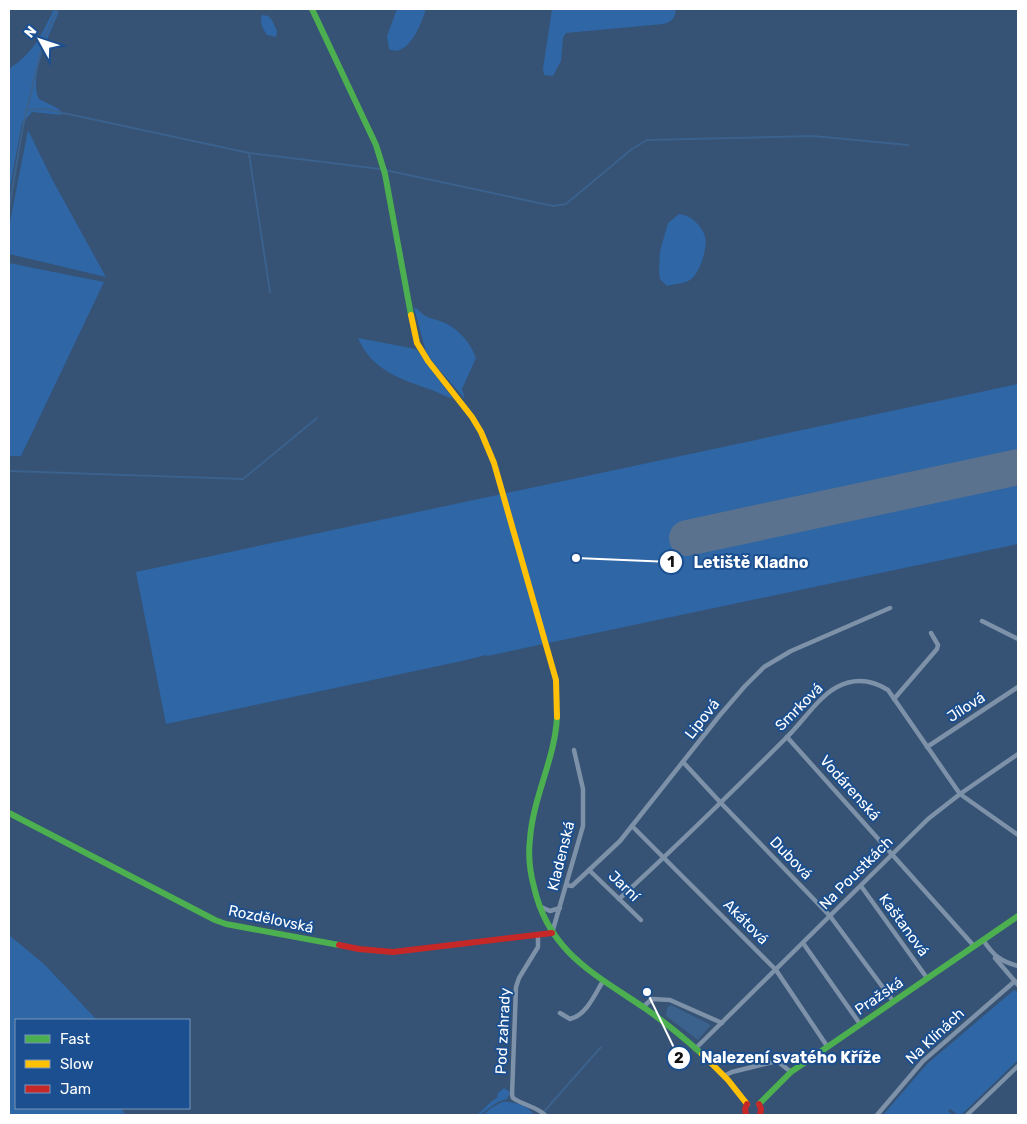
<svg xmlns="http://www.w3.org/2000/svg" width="1027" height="1124" font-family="Rubik,sans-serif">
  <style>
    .green { fill: #2f66a5 }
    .water { fill: #3b618d }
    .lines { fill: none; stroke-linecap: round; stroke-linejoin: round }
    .stream { stroke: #3b618d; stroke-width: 2 }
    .runway { stroke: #5a728e; stroke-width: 36 }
    .street { stroke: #7d92a8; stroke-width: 4.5 }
    .fast { stroke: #4caf50; stroke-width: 6 }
    .slow { stroke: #ffc107; stroke-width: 6 }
    .jam { stroke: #c62828; stroke-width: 6 }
    .labels { text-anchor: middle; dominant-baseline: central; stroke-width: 4; stroke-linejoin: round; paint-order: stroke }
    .street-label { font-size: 15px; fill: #fff; stroke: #1b4f8f }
    .leader { fill: none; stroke: #fff; stroke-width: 2 }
    .callout-dot { fill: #fff; stroke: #1b4f8f; stroke-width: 2 }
    .mark-label { font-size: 15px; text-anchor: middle; font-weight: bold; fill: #111 }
    .callout-label { font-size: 16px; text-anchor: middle; font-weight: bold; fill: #fff; stroke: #1b4f8f; stroke-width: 4; stroke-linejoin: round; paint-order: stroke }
  </style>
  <rect width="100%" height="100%" fill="#365274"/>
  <g class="green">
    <path d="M54 9 59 12C50 33 28 77 39 99L59 109 62 115 32 112 26 119 22 122 9 194V69C34 52 41 36 54 9Z"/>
    <path d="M397 9H426C422 22 408 59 389 49L387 36Z"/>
    <path d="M552 9H676C675 18 672 22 663 24L566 33 563 38 561 61 553 76 544 75 543 69Z"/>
    <path d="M262 15 268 16 272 20 277 31 276 37 267 35C263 29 259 23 262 15Z"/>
    <polygon points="28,130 52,179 106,277 9,254 9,227"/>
    <path d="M679 214C691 215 701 225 705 236 708 247 700 274 690 280 684 284 673 284 667 286L660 279 659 272 660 251 668 223Z"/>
    <polygon points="9,263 104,282 21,456 9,456"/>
    <path d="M414 308 418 309C425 319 434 318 445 323 459 329 471 344 476 358L462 389 465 399 435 365 426 352Z"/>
    <path d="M358 338 416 349 453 399C447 397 439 393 432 390 401 379 372 371 358 338Z"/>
    <polygon points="1018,384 1018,544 487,656 486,655 462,661 166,724 136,572"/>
    <polygon points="9,935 44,964 97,1020 16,1020 16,1108 121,1108 126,1115 9,1115"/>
    <polygon points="1014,990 1018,992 1018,1060 961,1115 958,1115 950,1109 948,1111 953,1115 883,1115 927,1064"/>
    <path d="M504 1088 510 1092 507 1099C492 1102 485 1114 477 1115L492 1101 497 1098 498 1093Z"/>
    <path d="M502 1102C512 1101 529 1105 534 1115H483L491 1108Z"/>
  </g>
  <polygon class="water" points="671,1005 711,1025 698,1040 666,1016 667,1008"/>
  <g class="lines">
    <g class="stream">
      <polyline points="28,110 45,109 249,153 380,169"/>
      <polyline points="249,154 270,292"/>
      <polyline points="385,170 553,206 566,204 632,149 647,140 813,136 908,145"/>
      <polyline points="9,209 23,126 44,38 58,9"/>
      <polyline points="9,471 243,479 317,418"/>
      <polyline points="541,1115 601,1047"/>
    </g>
    <polyline class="runway" points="687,538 1018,467"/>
    <g class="street">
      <polyline points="982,621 1018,639"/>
      <polyline points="894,699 937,649 938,645 931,633"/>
      <polyline points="787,737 974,946"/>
      <polyline points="927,747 1018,687"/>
      <polyline points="683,762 720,802 830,916 893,1001"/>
      <polyline points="632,826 776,970 827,1046"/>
      <polyline points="589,870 641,920"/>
      <polyline points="566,885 572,886 620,841 720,715 745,686 764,667 791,651 890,608"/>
      <polyline points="861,886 927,978"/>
      <path d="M619 899C676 847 732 792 786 738 803 722 817 698 837 687 854 678 872 680 888 690L960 794 1018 835"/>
      <polyline points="539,906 550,911 560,908"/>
      <polyline points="552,933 583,826 583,789 574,750"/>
      <path d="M538 934V947L519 978 516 987 512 1095 513 1098C523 1105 537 1107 545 1115"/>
      <path d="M983 940C994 956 1000 961 1018 966"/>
      <polyline points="803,943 860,1024"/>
      <polyline points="995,958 1018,985"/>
      <polyline points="643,1007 652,999 670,1000 722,1023"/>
      <path d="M560 1013 570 1019C586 1016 595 994 603 981"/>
      <polyline points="695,1049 928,819 960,794 1018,754"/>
      <polyline points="724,1076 732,1072 777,1061 791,1072"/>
      <polyline points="877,1115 923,1061 1015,981"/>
      <polyline points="967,1115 1018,1066"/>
    </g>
    <g class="fast">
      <polyline points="312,9 376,145 385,174 411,315"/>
      <path d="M557 717C555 759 533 797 530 839 528 855 530 872 534 887 549 953 595 974 646 1009 666 1023 684 1038 702 1054"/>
      <polyline points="9,813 215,920 226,924 339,945"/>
      <polyline points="759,1104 791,1072 1018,916"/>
    </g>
    <g class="slow">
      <polyline points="411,315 417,343 428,361 472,417 481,432 494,463 556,680 557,717"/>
      <polyline points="702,1054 728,1080 747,1104"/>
    </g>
    <g class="jam">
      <polyline points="339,945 359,949 393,952 552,933"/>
      <polyline points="759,1104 761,1109 760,1115"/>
      <polyline points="746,1115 745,1109 747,1104"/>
    </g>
  </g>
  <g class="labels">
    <g class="street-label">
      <text transform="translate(799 707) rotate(-45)">Smrková</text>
      <text transform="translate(966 707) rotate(-33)">Jílová</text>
      <text transform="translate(702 719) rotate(-52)">Lipová</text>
      <text transform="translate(850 788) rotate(48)">Vodárenská</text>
      <text transform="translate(561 856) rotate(-76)">Kladenská</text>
      <text transform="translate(791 858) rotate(46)">Dubová</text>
      <text transform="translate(856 873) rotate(-45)">Na Poustkách</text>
      <text transform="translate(624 886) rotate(44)">Jarní</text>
      <text transform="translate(271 919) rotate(12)">Rozdělovská</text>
      <text transform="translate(746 922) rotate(45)">Akátová</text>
      <text transform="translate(904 925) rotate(54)">Kaštanová</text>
      <text transform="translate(879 996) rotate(-34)">Pražská</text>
      <text transform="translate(503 1031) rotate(-87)">Pod zahrady</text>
      <text transform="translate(935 1036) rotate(-43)">Na Klínách</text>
    </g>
  </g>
  <path class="leader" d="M576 558L671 562M647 992L679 1058"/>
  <g class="callout-dot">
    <circle cx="576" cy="558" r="5"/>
    <circle cx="647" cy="992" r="5"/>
    <circle cx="671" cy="562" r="12"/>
    <circle cx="679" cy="1058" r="12"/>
  </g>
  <g class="mark-label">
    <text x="671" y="567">1</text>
    <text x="679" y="1063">2</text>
  </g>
  <g class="callout-label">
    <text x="751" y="568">Letiště Kladno</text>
    <text x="791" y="1063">Nalezení svatého Kříže</text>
  </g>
  <rect width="1027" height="1124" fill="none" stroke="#ffffff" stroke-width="20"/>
  <rect x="15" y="1019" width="175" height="90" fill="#1b4f8f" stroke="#7695bc"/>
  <rect x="25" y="1035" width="25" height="8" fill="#4caf50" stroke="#7695bc"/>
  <text x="60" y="1044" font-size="15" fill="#ffffff">Fast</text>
  <rect x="25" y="1060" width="25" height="8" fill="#ffc107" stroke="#7695bc"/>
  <text x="60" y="1069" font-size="15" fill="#ffffff">Slow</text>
  <rect x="25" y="1085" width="25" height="8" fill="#c62828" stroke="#7695bc"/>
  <text x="60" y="1094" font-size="15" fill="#ffffff">Jam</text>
  <g transform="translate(40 40) rotate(310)" stroke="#1b4f8f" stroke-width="4" paint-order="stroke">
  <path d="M0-4L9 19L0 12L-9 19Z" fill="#ffffff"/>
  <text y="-8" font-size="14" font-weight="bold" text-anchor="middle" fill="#ffffff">N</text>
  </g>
</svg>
